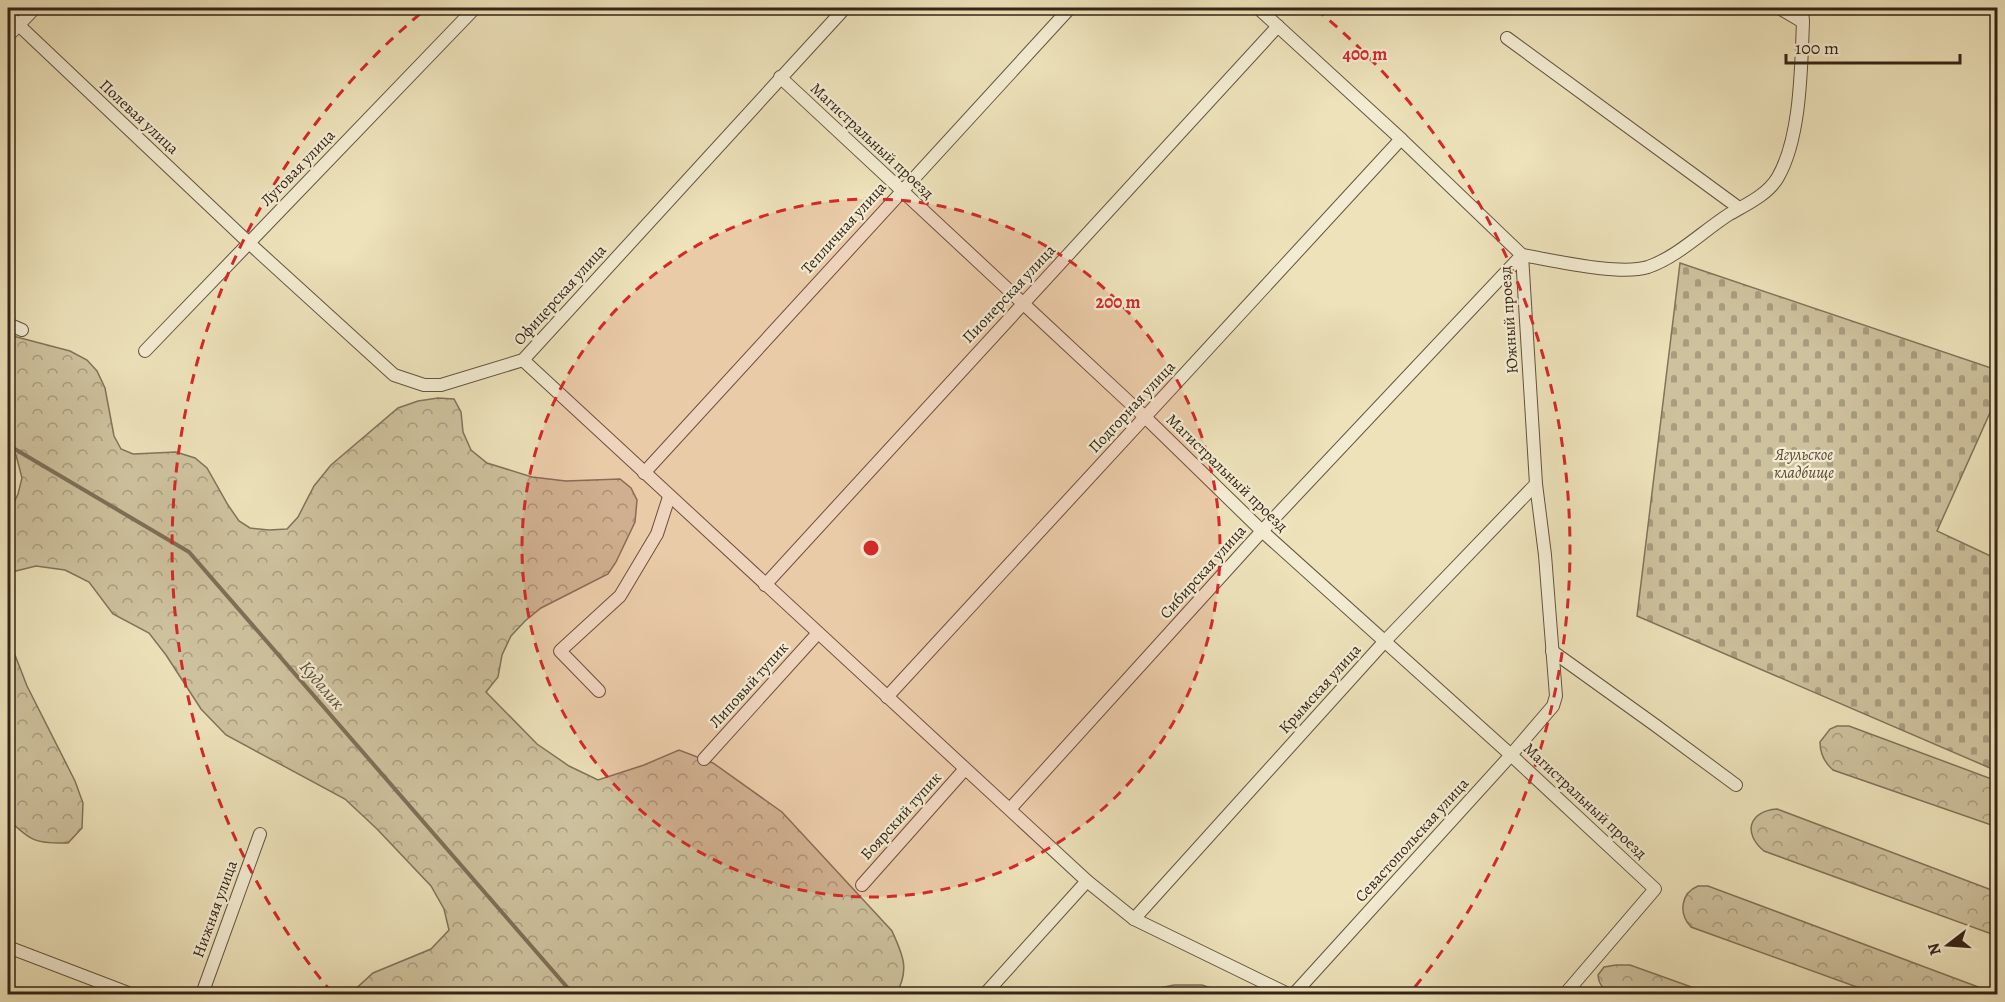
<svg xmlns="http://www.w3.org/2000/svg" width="2005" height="1002" font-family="Alegreya,serif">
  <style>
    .forest { fill: url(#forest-crowns); stroke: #82735a; stroke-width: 1.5 }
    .cemetery { fill: url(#cemetery-stones); stroke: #82735a; stroke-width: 1.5 }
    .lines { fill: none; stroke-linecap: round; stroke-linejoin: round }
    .stream { stroke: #7e6f58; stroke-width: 4 }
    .minor-casing { stroke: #635440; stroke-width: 14 }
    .minor { stroke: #f3ecd2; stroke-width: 12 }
    .ring { fill: none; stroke: #d62828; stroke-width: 3; stroke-dasharray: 10 8 }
    .labels { text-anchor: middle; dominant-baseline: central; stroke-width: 4.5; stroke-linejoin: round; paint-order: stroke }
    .street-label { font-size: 16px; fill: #352417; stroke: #f3ecd2 }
    .park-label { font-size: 16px; font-style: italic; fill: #5b4c39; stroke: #f3ecd2 }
    .water-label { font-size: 18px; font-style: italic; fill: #5f503d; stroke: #f3ecd2 }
    .centre { fill: #d62828; stroke: #f3ecd2; stroke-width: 3 }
    .ring-label { font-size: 18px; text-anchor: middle; font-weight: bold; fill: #d62828; stroke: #f3ecd2; stroke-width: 4.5; stroke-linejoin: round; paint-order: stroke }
  </style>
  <defs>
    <pattern id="forest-crowns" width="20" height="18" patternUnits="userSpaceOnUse" patternTransform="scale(1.5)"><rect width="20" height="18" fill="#cec29e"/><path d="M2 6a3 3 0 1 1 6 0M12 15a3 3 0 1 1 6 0" fill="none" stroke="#a89d80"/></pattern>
    <pattern id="cemetery-stones" width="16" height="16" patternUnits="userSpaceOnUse" patternTransform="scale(1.5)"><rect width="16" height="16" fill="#cec29e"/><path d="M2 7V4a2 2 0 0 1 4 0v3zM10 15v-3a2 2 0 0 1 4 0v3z" fill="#a89d80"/></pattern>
  </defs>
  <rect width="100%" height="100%" fill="#ede2ba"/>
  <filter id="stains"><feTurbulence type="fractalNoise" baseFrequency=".00333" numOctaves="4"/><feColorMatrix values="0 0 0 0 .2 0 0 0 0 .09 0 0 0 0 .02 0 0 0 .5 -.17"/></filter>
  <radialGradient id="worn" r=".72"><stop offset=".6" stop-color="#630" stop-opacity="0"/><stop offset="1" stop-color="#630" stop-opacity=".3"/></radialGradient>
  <g class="forest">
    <path d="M8 336H13L70 351 87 360 97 371 105 388 114 436 121 449 133 454 176 452 195 458 207 468 228 505 239 521 250 528 269 530 287 529 298 517 314 486 331 465 398 408 418 401 438 398 454 399 461 412 463 432 471 450 487 463 532 477 566 481 620 479 631 488 637 500 635 522 616 562 608 574 541 608 525 621 511 636 502 655 498 677 486 692 537 744 569 766 598 780 644 765 679 750 713 763 782 812 892 931C903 955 910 970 896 994H350L373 973 431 949 449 930 444 909 431 886 377 829 345 799 226 735 201 709 166 655 149 633 113 614 89 582 65 570 36 566 12 572 8 576V515L18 494 22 478 16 455 8 448Z"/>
    <path d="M8 637 27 686 75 781 83 803 82 828 68 843C36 844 30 841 8 819Z"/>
    <path d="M1837 726H1849L1997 781V827L1833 770C1825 763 1820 753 1820 742L1830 729Z"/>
    <path d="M1777 809 1997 892V936L1764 851C1743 834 1748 811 1777 809Z"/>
    <path d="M1698 886H1708L1997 994H1876L1691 927C1678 913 1681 893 1698 886Z"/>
    <path d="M1616 965H1630L1711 994H1612C1603 989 1599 985 1598 975L1604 967Z"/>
    <polygon points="1174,985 1202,985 1229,994 1130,994"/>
  </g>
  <polygon class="cemetery" points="1680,263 1997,370 1997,397 1937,531 1997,559 1997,771 1637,616"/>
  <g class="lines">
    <polyline class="stream" points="8,445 189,552 573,994"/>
    <g class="minor-casing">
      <g id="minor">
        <polyline points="1258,8 1401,139 1522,255 1536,484 1545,555 1556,696 1553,706 1511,755 1294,994"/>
        <polyline points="1779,8 1803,22 1802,8"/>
        <polyline points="8,15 249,243 394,375 424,385 441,385 523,360 845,8"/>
        <polyline points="8,36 35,8"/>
        <polyline points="1507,38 1739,208"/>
        <polyline points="780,77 1145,417 1262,531 1511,755 1655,889 1565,994"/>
        <polyline points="8,324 22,330"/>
        <polyline points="145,351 475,8"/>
        <polyline points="523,360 1087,881 1134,919 1288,994"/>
        <polyline points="644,473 1070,8"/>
        <polyline points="765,585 1278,26"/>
        <polyline points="1552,651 1655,725 1736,785"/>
        <polyline points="599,691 560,651 620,596 657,534 669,497"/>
        <polyline points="887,697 1401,139"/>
        <polyline points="704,759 818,633"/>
        <path d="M1010 809 1262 531 1522 255C1552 260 1619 276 1648 267 1677 257 1702 232 1728 215 1745 205 1768 195 1778 177 1801 137 1801 68 1803 22"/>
        <polyline points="862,885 965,769"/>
        <polyline points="1134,919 1385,641 1536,484"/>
        <polyline points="8,947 131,994"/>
        <polyline points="202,994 260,834"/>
        <polyline points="985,994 1087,881"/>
      </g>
    </g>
    <use href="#minor" class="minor"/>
  </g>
  <circle cx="871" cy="548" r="349" fill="#d62828" fill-opacity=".12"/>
  <g class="ring">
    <circle cx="871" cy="548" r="349"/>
    <path d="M332 993A699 699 0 0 1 426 9M1316 9A699 699 0 0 1 1410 993"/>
  </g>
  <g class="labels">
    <g class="street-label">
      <text transform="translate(139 117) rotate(43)">Полевая улица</text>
      <text transform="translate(872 141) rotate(43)">Магистральный проезд</text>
      <text transform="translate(298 168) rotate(-46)">Луговая улица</text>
      <text transform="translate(844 228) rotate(-48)">Тепличная улица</text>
      <text transform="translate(1009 294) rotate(-47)">Пионерская улица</text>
      <text transform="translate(560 295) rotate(-48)">Офицерская улица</text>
      <text transform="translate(1509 320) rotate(-94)">Южный проезд</text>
      <text transform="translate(1132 407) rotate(-47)">Подгорная улица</text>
      <text transform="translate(1227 473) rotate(44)">Магистральный проезд</text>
      <text transform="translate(1203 572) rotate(-48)">Сибирская улица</text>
      <text transform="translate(749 685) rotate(-48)">Липовый тупик</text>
      <text transform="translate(1320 689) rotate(-48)">Крымская улица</text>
      <text transform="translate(1585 801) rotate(43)">Магистральный проезд</text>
      <text transform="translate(901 816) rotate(-48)">Боярский тупик</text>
      <text transform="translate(1412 840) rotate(-48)">Севастопольская улица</text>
      <text transform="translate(215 909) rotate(-70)">Нижняя улица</text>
    </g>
    <g class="park-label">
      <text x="1804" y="455">Ягульское<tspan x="1804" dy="18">кладбище</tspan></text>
    </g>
    <g class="water-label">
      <text transform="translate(322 685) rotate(49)">Кудалик</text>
    </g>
  </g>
  <circle cx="871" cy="548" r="9" class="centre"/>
  <g class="ring-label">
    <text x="1365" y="60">400 m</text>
    <text x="1118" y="308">200 m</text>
  </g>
  <rect width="2005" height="1002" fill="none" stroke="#ede2ba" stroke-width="30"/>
  <rect x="9" y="9" width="1987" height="984" fill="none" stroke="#352417" stroke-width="3"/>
  <rect x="15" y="15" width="1975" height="972" fill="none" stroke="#352417" stroke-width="1.5"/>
  <g transform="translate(1948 945) rotate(253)" stroke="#f3ecd2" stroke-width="4.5" paint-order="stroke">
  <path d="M0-4.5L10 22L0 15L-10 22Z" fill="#352417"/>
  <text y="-9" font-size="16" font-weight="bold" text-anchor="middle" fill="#352417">N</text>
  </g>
  <path d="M1786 54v9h174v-9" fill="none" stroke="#352417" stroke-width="3"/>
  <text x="1795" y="54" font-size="18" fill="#352417" stroke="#f3ecd2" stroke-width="4.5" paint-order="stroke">100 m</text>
  <rect width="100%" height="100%" filter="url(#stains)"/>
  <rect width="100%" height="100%" fill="url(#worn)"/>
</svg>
